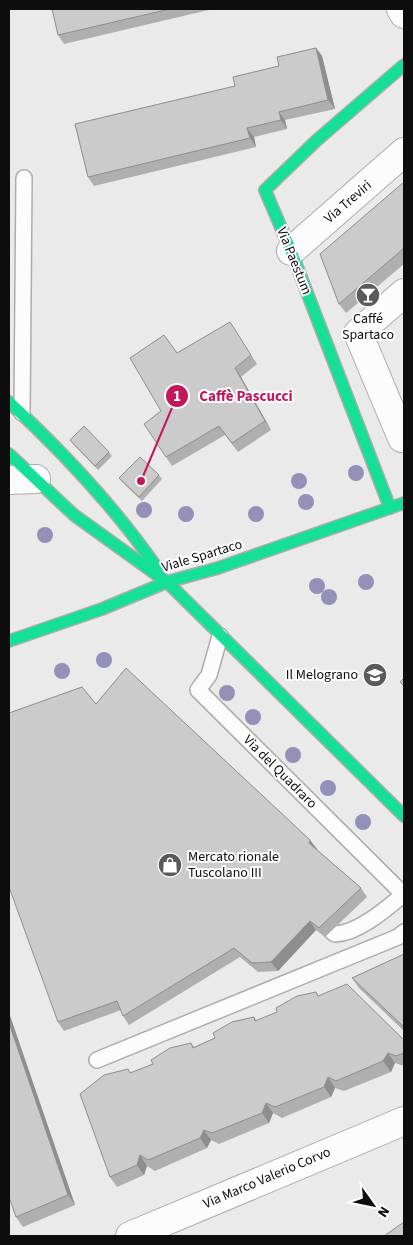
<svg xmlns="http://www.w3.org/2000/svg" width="413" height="1245" font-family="'Source Sans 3',sans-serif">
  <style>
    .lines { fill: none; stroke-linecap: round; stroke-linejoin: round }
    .lane-casing { stroke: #acacac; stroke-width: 18 }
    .street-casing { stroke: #acacac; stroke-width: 30 }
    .fast-casing { stroke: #acacac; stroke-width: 14 }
    .lane { stroke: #fcfcfc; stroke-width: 15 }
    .street { stroke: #fcfcfc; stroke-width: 28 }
    .fast { stroke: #16e098; stroke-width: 11 }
    .tree { fill: #9490b8 }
    .wall { fill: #afafaf }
    .shaded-wall { fill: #8e8e8e }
    .building { fill: #cbcbcb; stroke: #8e8e8e }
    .labels { text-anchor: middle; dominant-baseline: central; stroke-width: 4; stroke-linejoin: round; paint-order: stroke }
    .street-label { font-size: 14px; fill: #0d0d0e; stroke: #fff }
    .poi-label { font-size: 14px; fill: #0d0d0e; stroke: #fff }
    .leader { fill: none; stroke: #c2185b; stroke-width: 2 }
    .callout-dot { fill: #c2185b; stroke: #fff; stroke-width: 2 }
    .mark-label { font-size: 15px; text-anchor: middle; font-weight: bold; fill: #fff }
    .callout-label { font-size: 15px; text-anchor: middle; font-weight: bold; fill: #c2185b; stroke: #fff; stroke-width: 4; stroke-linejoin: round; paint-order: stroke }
  </style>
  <rect width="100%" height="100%" fill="#eaeaea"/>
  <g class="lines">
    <g class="lane-casing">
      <g id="lane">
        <polyline points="22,413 24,178"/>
        <polyline points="220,636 209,675 198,690 404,895"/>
        <path d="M331 931 335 934C359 933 387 908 404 894"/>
        <polyline points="97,1060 398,937 404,932"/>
      </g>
    </g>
    <g class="street-casing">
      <g id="street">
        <polyline points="401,9 404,14"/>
        <polyline points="291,251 404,152"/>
        <polyline points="402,438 358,333 404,293"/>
        <polyline points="9,480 36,479"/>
        <polyline points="130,1236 404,1121"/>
      </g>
    </g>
    <g class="fast-casing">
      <g id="fast">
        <path d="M9 402C64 453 114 506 157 568"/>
        <polyline points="9,454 74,515 167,582 404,816"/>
        <polyline points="390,508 291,251 265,190 317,140 404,65"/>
        <polyline points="9,641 102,609 167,582 218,568 404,503"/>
      </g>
    </g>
    <use href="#lane" class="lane"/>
    <use href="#street" class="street"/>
    <use href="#fast" class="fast"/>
  </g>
  <g class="tree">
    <circle cx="356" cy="473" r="8"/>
    <circle cx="299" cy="481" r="8"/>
    <circle cx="306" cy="502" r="8"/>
    <circle cx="144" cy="510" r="8"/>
    <circle cx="186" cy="514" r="8"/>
    <circle cx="256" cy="514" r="8"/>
    <circle cx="45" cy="535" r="8"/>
    <circle cx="366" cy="582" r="8"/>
    <circle cx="317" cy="586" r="8"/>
    <circle cx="329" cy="597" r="8"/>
    <circle cx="104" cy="660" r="8"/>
    <circle cx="62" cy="671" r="8"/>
    <circle cx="227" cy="693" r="8"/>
    <circle cx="253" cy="717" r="8"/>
    <circle cx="293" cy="755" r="8"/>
    <circle cx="328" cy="788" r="8"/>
    <circle cx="363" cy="822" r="8"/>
  </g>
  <g class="wall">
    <polygon points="52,9 213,9 64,44 58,35"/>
    <polygon points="316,48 322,56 335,109 285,120 287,129 254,137 256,147 94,186 88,177 235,86 279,66"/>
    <polygon points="404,182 404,264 346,313 339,304"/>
    <polygon points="230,322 257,364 241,377 271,430 238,452 225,435 172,466 166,457 161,411 177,353"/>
    <polygon points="70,440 109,452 112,456 98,470 73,444"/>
    <polygon points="159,475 162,479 142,501 122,482 119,478"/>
    <polygon points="96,704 317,849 316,849 361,888 367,897 325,937 316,930 278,971 258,972 240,957 129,1025 123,1016 121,1010 64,1031 58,1022"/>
    <polygon points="404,954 404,1031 359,988 352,978"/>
    <polygon points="316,992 319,996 404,1040 404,1066 395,1063 391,1072 344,1091 335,1088 331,1097 282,1118 273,1113 269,1123 219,1144 211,1140 207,1148 155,1171 147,1166 144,1175 117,1187 110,1177 131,1073 153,1064 191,1043 194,1047 215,1038 254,1017 257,1021 277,1012"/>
    <polygon points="9,1013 75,1205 23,1227 16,1217"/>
  </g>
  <g class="shaded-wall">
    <polygon points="316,48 322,56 335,109 328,100"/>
    <polygon points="279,112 285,120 287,129 281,120"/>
    <polygon points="247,128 254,137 256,147 250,138"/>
    <polygon points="235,368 241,377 271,430 265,421"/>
    <polygon points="310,840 317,849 315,851 309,843"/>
    <polygon points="310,921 316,930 278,971 271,962"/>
    <polygon points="9,1013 75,1205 68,1195 9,1023"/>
    <polygon points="388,1053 395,1063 391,1072 383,1061"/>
    <polygon points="328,1077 335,1088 331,1097 324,1087"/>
    <polygon points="266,1103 273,1113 269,1123 262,1113"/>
    <polygon points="204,1130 211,1140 207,1148 200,1138"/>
    <polygon points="140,1155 147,1166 144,1175 137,1165"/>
  </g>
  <g class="building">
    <polygon points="52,9 170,9 58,35"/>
    <polygon points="316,48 328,100 279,112 281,120 247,128 250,138 88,177 75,124 235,86 233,77 279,66 277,57"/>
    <polygon points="404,182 404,248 339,304 320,254"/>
    <polygon points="230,322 251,355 235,368 265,421 232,443 219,426 166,457 144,424 161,411 130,358 164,335 177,353"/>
    <polygon points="84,426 109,452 95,466 70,440"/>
    <polygon points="140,457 159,475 139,497 119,478"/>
    <polygon points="126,668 310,840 309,843 361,888 319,928 310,921 271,962 252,963 234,948 123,1016 117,1001 58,1022 9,887 9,713 82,687 96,704"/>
    <polygon points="404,678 404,686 400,682"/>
    <polygon points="404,954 404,1027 352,978"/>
    <polygon points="347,984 404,1040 404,1053 396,1056 388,1053 383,1061 336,1081 328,1077 324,1087 275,1107 266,1103 262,1113 212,1133 204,1130 200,1138 148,1160 140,1155 137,1165 110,1177 80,1094 104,1075 128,1069 130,1073 153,1064 151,1060 170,1048 191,1043 193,1048 215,1038 213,1033 232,1022 254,1017 255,1021 277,1012 276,1008 297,996 316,992 318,996"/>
    <polygon points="9,1023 68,1195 16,1217 9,1197"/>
    <polygon points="404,1222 404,1236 384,1236"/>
  </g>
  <defs>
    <g id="bar-disc" transform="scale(1.25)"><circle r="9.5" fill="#5a5a5b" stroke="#fff"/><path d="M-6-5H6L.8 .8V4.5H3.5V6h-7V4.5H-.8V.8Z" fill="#fff"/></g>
    <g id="school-disc" transform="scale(1.25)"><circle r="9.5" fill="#5a5a5b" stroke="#fff"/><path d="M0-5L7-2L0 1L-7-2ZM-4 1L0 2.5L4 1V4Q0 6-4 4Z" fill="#fff"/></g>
    <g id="shop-disc" transform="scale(1.25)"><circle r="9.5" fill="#5a5a5b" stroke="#fff"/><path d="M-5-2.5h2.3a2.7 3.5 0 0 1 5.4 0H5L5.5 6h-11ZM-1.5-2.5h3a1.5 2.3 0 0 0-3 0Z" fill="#fff"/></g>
  </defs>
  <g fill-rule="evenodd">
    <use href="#bar-disc" x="368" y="295"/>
    <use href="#school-disc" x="375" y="675"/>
    <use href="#shop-disc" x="170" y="865"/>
  </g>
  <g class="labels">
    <g class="street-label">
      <text transform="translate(348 202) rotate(-41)">Via Treviri</text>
      <text transform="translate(294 261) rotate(68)">Via Paestum</text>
      <text transform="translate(202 556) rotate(-17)">Viale Spartaco</text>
      <text transform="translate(280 772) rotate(45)">Via del Quadraro</text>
      <text transform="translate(267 1178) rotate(-23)">Via Marco Valerio Corvo</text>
    </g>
    <g class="poi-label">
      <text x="368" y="319">Caffé<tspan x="368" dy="16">Spartaco</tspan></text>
      <text x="358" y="675" text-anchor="end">Il Melograno</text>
      <text x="188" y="857" text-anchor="start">Mercato rionale<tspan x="188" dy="16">Tuscolano III</tspan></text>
    </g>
  </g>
  <path class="leader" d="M141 481L177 396"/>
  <g class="callout-dot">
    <circle cx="141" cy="481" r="5"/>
    <circle cx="177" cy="396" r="12"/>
  </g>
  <g class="mark-label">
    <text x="177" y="401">1</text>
  </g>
  <g class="callout-label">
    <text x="246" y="401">Caffè Pascucci</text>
  </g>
  <rect width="413" height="1245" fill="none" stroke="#0d0d0e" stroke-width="20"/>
  <g transform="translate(373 1205) rotate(123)" stroke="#ffffff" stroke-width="4" paint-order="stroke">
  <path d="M0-4L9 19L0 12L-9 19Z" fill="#0d0d0e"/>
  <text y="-8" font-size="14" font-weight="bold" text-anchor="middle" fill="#0d0d0e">N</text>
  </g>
</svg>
